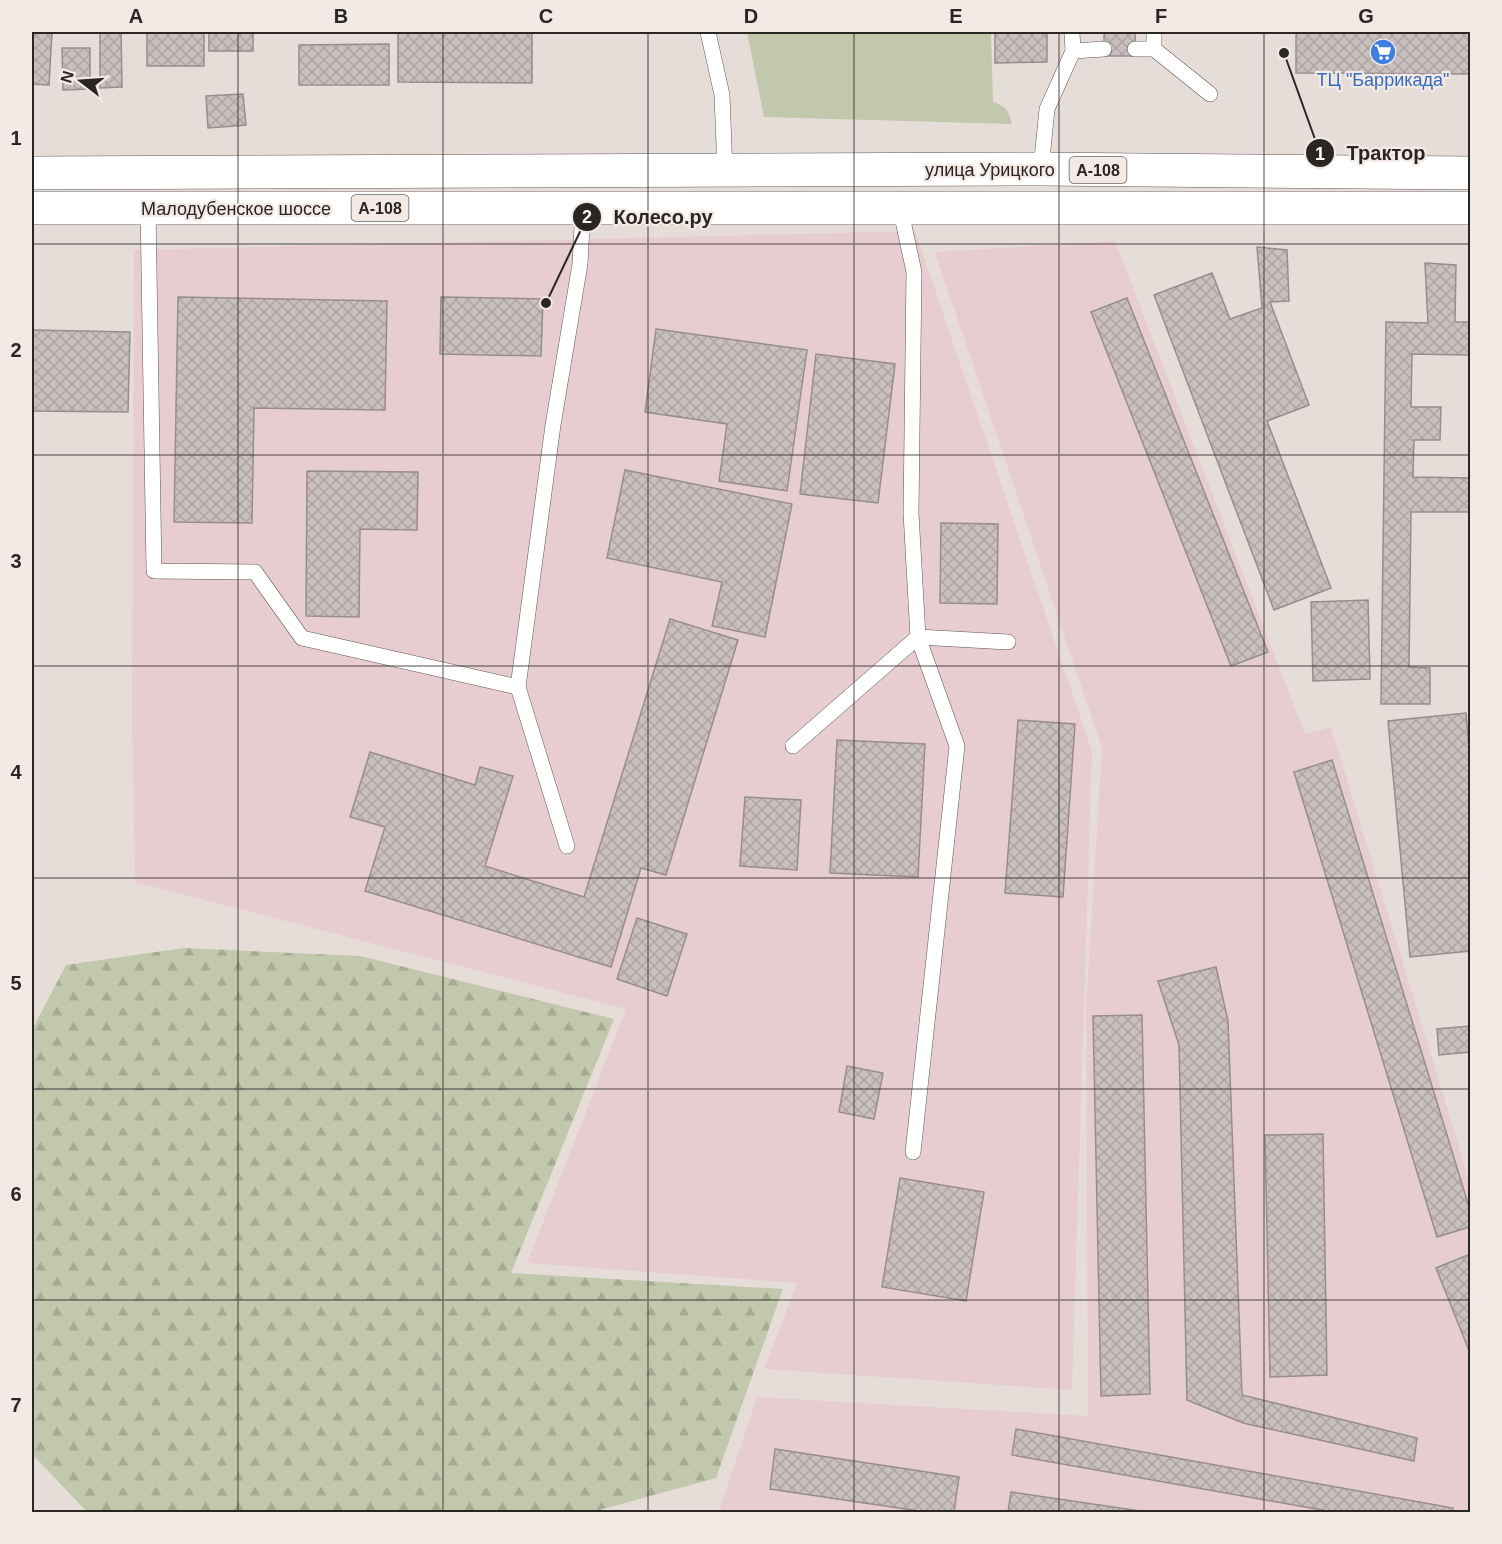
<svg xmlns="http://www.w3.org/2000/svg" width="1502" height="1544" font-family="Helvetica,sans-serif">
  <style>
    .industrial { fill: #e8cdd0 }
    .green { fill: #c1c8ab }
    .forest { fill: url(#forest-firs) }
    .building { fill: url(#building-cross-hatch); stroke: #978d8d; stroke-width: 1.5 }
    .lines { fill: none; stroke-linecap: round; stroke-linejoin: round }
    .lane-casing { stroke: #5e5652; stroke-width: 16 }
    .highway-casing { stroke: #5e5652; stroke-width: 34 }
    .lane { stroke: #fff; stroke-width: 15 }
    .highway { stroke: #fff; stroke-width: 33 }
    .grid { fill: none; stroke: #2a2624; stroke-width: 1.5; stroke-opacity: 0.55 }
    .labels { text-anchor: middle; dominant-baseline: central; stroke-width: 4.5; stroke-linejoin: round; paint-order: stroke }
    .shield { fill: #f3eae5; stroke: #66615e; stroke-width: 1.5 }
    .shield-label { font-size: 16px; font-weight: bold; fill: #2a2624 }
    .shop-label { font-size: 18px; fill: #366cbe; stroke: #f3eae5 }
    .street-label { font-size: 18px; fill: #2a2624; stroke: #f3eae5 }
    .leader { fill: none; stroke: #2a2624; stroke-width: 2 }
    .callout-dot { fill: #2a2624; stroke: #f3eae5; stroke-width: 2 }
    .mark-label { font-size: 18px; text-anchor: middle; font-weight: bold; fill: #fff }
    .callout-label { font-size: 20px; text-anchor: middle; font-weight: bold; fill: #2a2624; stroke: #f3eae5; stroke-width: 4.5; stroke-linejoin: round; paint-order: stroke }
    .neatline { fill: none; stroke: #2a2624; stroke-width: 2 }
    .grid-label { font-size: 20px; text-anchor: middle; font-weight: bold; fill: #2a2624 }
  </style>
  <defs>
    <pattern id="forest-firs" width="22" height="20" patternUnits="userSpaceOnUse" patternTransform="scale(1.5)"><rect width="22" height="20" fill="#c1c8ab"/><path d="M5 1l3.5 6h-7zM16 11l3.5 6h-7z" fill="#a6ac93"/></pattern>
    <pattern id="building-cross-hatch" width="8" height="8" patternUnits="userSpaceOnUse" patternTransform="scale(1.5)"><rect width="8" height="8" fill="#c9bfbe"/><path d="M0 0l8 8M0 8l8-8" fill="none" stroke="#ada4a3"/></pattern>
  </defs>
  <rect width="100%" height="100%" fill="#e6ddd8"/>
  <g class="industrial">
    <polygon points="915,231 1092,751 1072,1390 764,1369 797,1283 527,1263 626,1009 135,882 132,718 134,250"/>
    <polygon points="1115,241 1305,734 1331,727 1470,1183 1470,1512 719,1512 757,1397 1088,1416 1086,1007 1102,748 935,252"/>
  </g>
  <path class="green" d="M747 32H991L993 102C1006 106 1009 111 1012 124L764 117Z"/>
  <polygon class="forest" points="184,948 360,956 614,1019 511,1273 783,1289 716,1478 592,1512 87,1512 32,1454 32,1030 66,965"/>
  <g class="building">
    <polygon points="32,32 52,32 49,85 32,84"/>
    <polygon points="100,32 121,32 122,87 100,88"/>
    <rect x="147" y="32" width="57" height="34"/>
    <rect x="209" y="32" width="44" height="19"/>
    <polygon points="398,32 532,32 532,83 398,82"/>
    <polygon points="995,32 1047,32 1047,62 995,63"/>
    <polygon points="1104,32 1135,32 1136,56 1104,56"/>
    <polygon points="1296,32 1470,32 1470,74 1296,73"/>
    <polygon points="389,44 389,85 299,85 299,45"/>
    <polygon points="62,48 90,48 90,89 63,90"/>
    <polygon points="243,94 246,125 208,128 206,96"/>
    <polygon points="1257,247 1287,250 1289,301 1270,302 1309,405 1267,421 1331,588 1274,610 1154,295 1212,273 1230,319 1262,308"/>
    <polygon points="1425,263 1456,265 1455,322 1470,322 1470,355 1412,354 1411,407 1441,407 1440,440 1414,440 1413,477 1470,478 1470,512 1411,512 1409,667 1430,668 1430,704 1381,704 1386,322 1428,323"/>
    <polygon points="178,297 387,301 385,410 254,408 252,523 174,522"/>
    <polygon points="441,297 543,299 541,356 440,354"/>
    <polygon points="1127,298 1268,652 1231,666 1091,312"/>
    <polygon points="656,329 807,350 787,491 719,481 727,424 645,412"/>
    <polygon points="32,330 130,332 128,412 32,411"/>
    <polygon points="816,354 895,364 878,503 800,494"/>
    <polygon points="625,470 792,504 765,637 712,626 722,582 607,558"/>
    <polygon points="307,471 418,472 417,530 360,529 359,617 306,616"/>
    <polygon points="941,523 998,524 997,604 940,603"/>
    <polygon points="1368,600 1370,679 1313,681 1311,602"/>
    <polygon points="670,619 738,640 666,875 641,868 611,967 365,891 385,827 350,817 370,752 475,785 480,767 513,776 485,866 584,897"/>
    <polygon points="1466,713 1470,760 1470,951 1410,957 1388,721"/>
    <polygon points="1018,720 1075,724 1063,897 1005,893"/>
    <polygon points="837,740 925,744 918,877 830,873"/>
    <polygon points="1332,760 1470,1210 1470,1227 1437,1237 1294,772"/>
    <polygon points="745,797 801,800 797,870 740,866"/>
    <polygon points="637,918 687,934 667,996 617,979"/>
    <polygon points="1216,967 1228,1021 1242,1395 1417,1438 1414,1461 1243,1423 1187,1400 1179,1045 1158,981"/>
    <polygon points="1142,1015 1150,1394 1101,1396 1093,1016"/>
    <polygon points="1470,1026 1470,1052 1439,1055 1437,1029"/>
    <polygon points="847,1066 883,1073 874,1119 839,1112"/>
    <polygon points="1323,1134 1327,1375 1270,1377 1265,1135"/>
    <polygon points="900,1178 984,1192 966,1301 882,1287"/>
    <polygon points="1470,1254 1470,1353 1436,1268"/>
    <polygon points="1016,1429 1453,1508 1452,1512 1333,1512 1012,1455"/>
    <polygon points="775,1449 959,1477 954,1512 926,1512 770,1489"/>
    <polygon points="1011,1492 1147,1512 1008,1512"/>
  </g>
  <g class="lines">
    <g class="lane-casing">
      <g id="lane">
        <polyline points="708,32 722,95 725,172"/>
        <polyline points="1154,32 1154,49 1210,94"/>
        <polyline points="1135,49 1154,49"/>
        <polyline points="1073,51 1104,49"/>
        <polyline points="1041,169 1047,109 1073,51 1072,32"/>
        <polyline points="900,207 914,272 911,513 918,637 957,746 913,1152"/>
        <polyline points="148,209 154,571 255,572 302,638 518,687"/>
        <polyline points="793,746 918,637 1008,642"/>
        <polyline points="567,846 518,687 553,425 580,264 583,207"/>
      </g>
    </g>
    <g class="highway-casing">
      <g id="highway">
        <polyline points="32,173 1041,169 1470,173"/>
        <polyline points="32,208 1470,208"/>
      </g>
    </g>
    <use href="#lane" class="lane"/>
    <use href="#highway" class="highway"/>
  </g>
  <path class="grid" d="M238 32V1512M443 32V1512M648 32V1512M854 32V1512M1059 32V1512M1264 32V1512M32 244H1470M32 455H1470M32 666H1470M32 878H1470M32 1089H1470M32 1300H1470"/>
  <defs>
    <g id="supermarket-disc" transform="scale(1.35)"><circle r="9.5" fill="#3f7fe0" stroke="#f3eae5"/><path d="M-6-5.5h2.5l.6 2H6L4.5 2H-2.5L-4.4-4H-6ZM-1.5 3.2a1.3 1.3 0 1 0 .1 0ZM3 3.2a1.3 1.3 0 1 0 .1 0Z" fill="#fff"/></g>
  </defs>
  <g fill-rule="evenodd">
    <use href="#supermarket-disc" x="1383" y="52"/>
  </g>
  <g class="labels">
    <g class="shield">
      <rect x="1069.5" y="157" width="57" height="26" rx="4.5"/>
      <rect x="351.5" y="195" width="57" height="26" rx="4.5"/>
    </g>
    <g class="shield-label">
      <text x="1098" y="170">А-108</text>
      <text x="380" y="208">А-108</text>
    </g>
    <g class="shop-label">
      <text x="1383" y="80">ТЦ "Баррикада"</text>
    </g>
    <g class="street-label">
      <text x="990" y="170">улица Урицкого</text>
      <text x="236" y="209">Малодубенское шоссе</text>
    </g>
  </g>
  <path class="leader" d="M1284 53L1320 153M546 303L587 217"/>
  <g class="callout-dot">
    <circle cx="1284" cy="53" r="6"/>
    <circle cx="546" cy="303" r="6"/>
    <circle cx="1320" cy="153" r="15"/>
    <circle cx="587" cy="217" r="15"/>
  </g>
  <g class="mark-label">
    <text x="1320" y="160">1</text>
    <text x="587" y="223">2</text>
  </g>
  <g class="callout-label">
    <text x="1386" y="160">Трактор</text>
    <text x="663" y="224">Колесо.ру</text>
  </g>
  <rect width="1502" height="1544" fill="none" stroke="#f3eae5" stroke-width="66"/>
  <g transform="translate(81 81) rotate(287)" stroke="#f3eae5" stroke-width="4.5" paint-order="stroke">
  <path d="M0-4.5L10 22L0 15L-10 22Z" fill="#2a2624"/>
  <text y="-9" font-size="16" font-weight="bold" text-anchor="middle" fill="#2a2624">N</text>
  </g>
  <rect x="33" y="33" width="1436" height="1478" class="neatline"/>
  <g class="grid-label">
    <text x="136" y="23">A</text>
    <text x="341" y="23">B</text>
    <text x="546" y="23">C</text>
    <text x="751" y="23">D</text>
    <text x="956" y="23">E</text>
    <text x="1161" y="23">F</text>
    <text x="1366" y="23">G</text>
    <text x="16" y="145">1</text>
    <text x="16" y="357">2</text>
    <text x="16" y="568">3</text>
    <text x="16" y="779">4</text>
    <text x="16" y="990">5</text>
    <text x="16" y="1201">6</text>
    <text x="16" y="1412">7</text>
  </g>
</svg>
